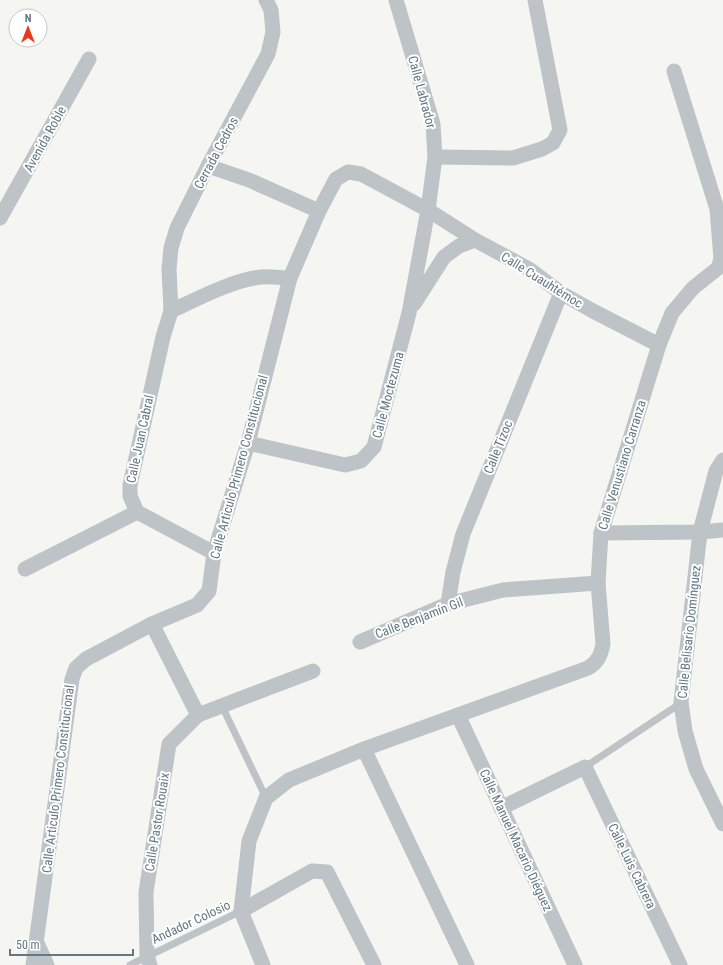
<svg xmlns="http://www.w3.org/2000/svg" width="723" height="965" font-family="'Roboto Condensed',sans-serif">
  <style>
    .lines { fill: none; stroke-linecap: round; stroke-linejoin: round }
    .service { stroke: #bdc3c6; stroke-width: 7 }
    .minor { stroke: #bdc3c6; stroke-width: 15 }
    .labels { text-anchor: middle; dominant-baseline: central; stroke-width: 4; stroke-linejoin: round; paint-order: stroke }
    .street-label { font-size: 13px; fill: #637883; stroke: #fff }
  </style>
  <rect width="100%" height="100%" fill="#f5f5f1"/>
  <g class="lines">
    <g class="service">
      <polyline points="222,706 266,798"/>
      <polyline points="585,767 681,703"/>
      <polyline points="130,965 241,911"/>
    </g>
    <g class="minor">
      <polyline points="435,157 513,158 542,149 553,143 560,130 535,0"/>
      <polyline points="208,166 249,180 319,211"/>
      <polyline points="0,218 89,59"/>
      <polyline points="414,304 444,257 459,246 475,240"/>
      <polyline points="171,311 169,269 171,248 177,228 208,166 268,54 273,32 271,10 266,0"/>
      <polyline points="248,443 345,465 361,461 374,447 409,313 428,210 435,157 433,124 396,0"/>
      <polyline points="723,460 716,471 700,532 681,702 685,731 696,769 723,824"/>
      <path d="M137 512 130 496V485L163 337 171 311C197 299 233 280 261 277 270 276 281 278 290 278"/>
      <polyline points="137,512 214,553"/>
      <polyline points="601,533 700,532 723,530"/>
      <polyline points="25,569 137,512"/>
      <polyline points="448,604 453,572 463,534 561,293"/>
      <polyline points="152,624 198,715"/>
      <polyline points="360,642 448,604 503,590 598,583"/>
      <polyline points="458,715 575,965"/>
      <polyline points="364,749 467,965"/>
      <polyline points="501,808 585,767 680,965"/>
      <polyline points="241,911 312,871 327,872 374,965"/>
      <polyline points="37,943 47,965"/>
      <polyline points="33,965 72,679 76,668 86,659 152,624 197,605 209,591 214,553 248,443 290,278 319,211 336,179 348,172 361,174 428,210 475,240 529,269 561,293 593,311 659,345"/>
      <polyline points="150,965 147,956 146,892 169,744 198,715 313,671"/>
      <path d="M263 965 241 911 249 841 266 798 289 780 364 749 588 668C598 662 601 655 603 644L598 583 601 533 659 345 672 313 693 288 718 268 721 259 717 209 674 71"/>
    </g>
  </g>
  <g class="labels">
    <g class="street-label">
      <text transform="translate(422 92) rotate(75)">Calle Labrador</text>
      <text transform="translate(45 139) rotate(-61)">Avenida Roble</text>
      <text transform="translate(216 153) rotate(-62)">Cerrada Cedros</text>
      <text transform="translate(542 280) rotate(32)">Calle Cuauhtémoc</text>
      <text transform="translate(388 395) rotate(-75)">Calle Moctezuma</text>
      <text transform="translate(140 439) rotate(-78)">Calle Juan Cabral</text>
      <text transform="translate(498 447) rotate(-68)">Calle Tizoc</text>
      <text transform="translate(622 465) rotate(-73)">Calle Venustiano Carranza</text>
      <text transform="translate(239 467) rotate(-75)">Calle Articulo Primero Constitucional</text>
      <text transform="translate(419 618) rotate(-21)">Calle Benjamín Gil</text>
      <text transform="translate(689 632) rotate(-84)">Calle Belisario Domínguez</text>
      <text transform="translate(58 779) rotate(-83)">Calle Articulo Primero Constitucional</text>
      <text transform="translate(157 822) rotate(-81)">Calle Pastor Rouaix</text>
      <text transform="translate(516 840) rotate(65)">Calle Manuel Macario Diéguez</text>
      <text transform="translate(632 866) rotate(64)">Calle Luis Cabrera</text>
      <text transform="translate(191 922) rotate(-25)">Andador Colosio</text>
    </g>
  </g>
  <g transform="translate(28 28)"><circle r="19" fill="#ffffff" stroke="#c1c9cd"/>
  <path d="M0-3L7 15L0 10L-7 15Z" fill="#ea381c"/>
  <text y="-6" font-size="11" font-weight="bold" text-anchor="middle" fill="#637883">N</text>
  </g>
  <path d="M10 949v6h123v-6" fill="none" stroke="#637883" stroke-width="2"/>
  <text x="16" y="949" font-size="12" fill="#637883" stroke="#ffffff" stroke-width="3" paint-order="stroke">50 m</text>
</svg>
